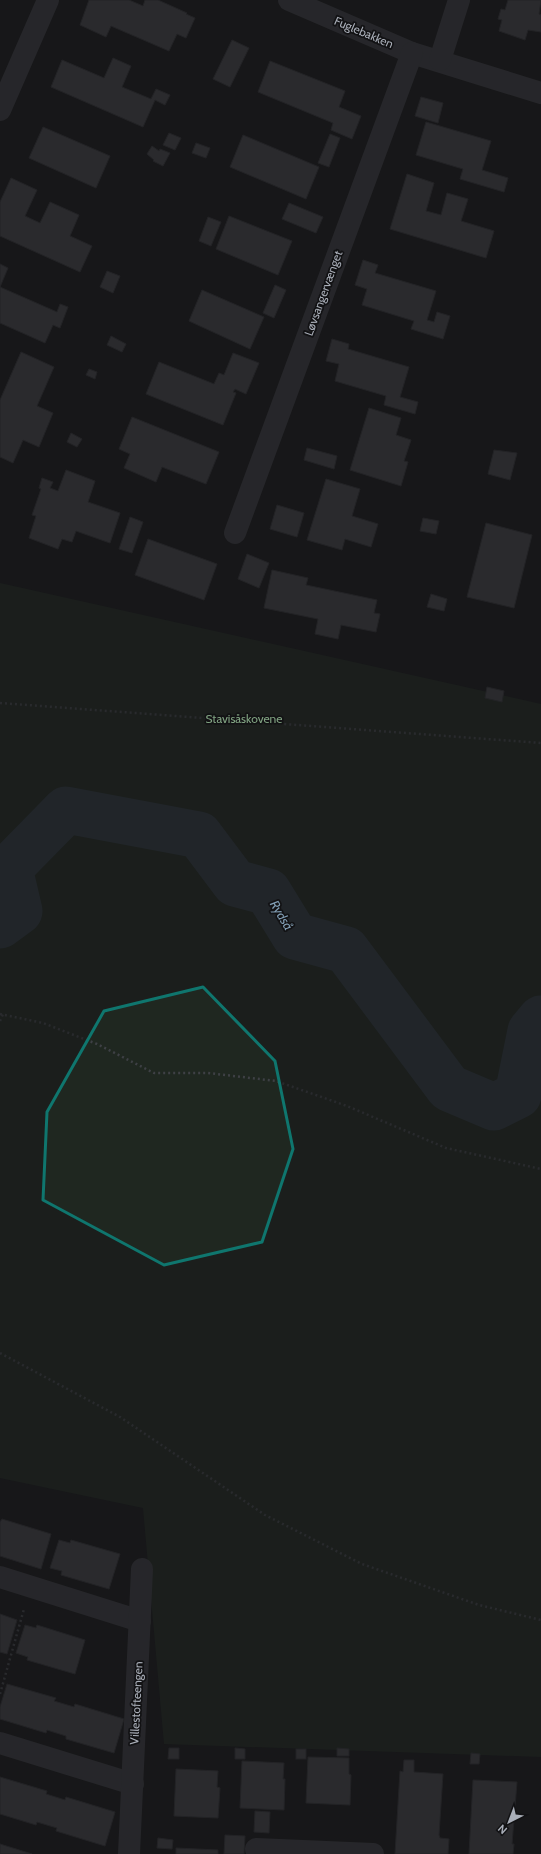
<svg xmlns="http://www.w3.org/2000/svg" width="541" height="1854" font-family="Cabin,sans-serif">
  <style>
    .green { fill: #1f2720 }
    .lines { fill: none; stroke-linecap: round; stroke-linejoin: round }
    .river { stroke: #2d363d; stroke-width: 47 }
    .building { fill: #414246; stroke: #313135 }
    .path { stroke: #3e4045; stroke-width: 2.5; stroke-dasharray: 2 3; stroke-linecap: butt }
    .minor { stroke: #38393e; stroke-width: 22 }
    .marked { fill: none; stroke: #0f766e; stroke-width: 3; stroke-linejoin: round }
    .labels { text-anchor: middle; dominant-baseline: central; stroke-width: 3.5; stroke-linejoin: round; paint-order: stroke }
    .street-label { font-size: 12px; fill: #a9aeb8; stroke: #121214 }
    .park-label { font-size: 12px; fill: #81a382; stroke: #121214 }
    .water-label { font-size: 13px; font-style: italic; fill: #819db3; stroke: #121214 }
  </style>
  <rect width="100%" height="100%" fill="#171719"/>
  <polygon class="green" points="0,583 541,704 541,1757 164,1744 143,1508 0,1478"/>
  <g class="lines">
    <polyline class="river" points="0,925 19,911 9,868 66,810 199,835 235,883 268,892 295,936 346,950 449,1088 494,1107 518,1095 531,1031 541,1019"/>
  </g>
  <g class="building">
    <polygon points="89,0 129,0 143,6 145,0 158,0 187,13 186,14 195,18 186,38 177,34 169,51 111,26 106,37 80,25"/>
    <polygon points="508,0 541,0 539,14 541,15 541,32 528,30 525,40 499,31 502,20 498,19 501,9 505,10"/>
    <polygon points="232,40 249,48 230,87 213,79"/>
    <polygon points="113,58 131,66 122,87 151,99 156,89 170,95 165,105 155,100 143,127 51,87 62,60 104,78"/>
    <polygon points="270,61 345,91 339,107 361,116 352,139 331,130 333,123 258,92"/>
    <polygon points="421,97 443,103 438,123 415,116"/>
    <polygon points="426,122 491,141 482,170 508,178 504,192 460,179 463,169 416,155"/>
    <polygon points="43,127 110,156 96,188 29,158"/>
    <polygon points="169,133 181,138 175,150 163,145"/>
    <polygon points="330,134 340,138 329,167 318,163"/>
    <polygon points="243,135 319,167 306,199 230,167"/>
    <polygon points="196,143 210,148 206,158 192,153"/>
    <polygon points="152,146 159,151 160,149 170,153 163,166 153,161 154,160 147,154"/>
    <polygon points="407,174 434,183 426,211 441,215 447,193 468,199 461,221 494,231 486,258 390,229"/>
    <polygon points="11,178 37,190 25,216 40,223 50,202 79,215 70,236 92,246 80,272 0,236 0,202"/>
    <polygon points="289,203 323,217 316,233 282,219"/>
    <polygon points="229,216 292,241 278,275 216,249"/>
    <polygon points="208,217 221,222 211,246 199,241"/>
    <polygon points="363,260 378,265 375,273 436,291 427,320 434,322 437,312 450,316 443,339 411,329 414,321 362,305 367,289 355,285"/>
    <polygon points="0,264 8,268 0,287 57,312 60,304 68,307 60,328 53,325 45,343 0,323"/>
    <polygon points="107,271 120,276 113,293 100,287"/>
    <polygon points="275,285 286,290 274,318 263,313"/>
    <polygon points="202,290 264,317 250,349 189,321"/>
    <polygon points="111,336 126,344 122,352 107,345"/>
    <polygon points="332,339 349,344 348,349 409,367 400,397 418,402 415,414 384,405 386,396 335,381 339,364 326,361"/>
    <polygon points="21,352 54,367 37,406 53,413 39,447 23,440 13,463 0,457 0,400"/>
    <polygon points="233,353 259,363 246,394 235,389 233,392 236,393 223,425 146,394 159,362 214,384 219,373 224,375"/>
    <polygon points="89,369 97,372 95,379 86,375"/>
    <polygon points="369,408 401,418 396,435 411,440 404,461 408,462 401,486 350,470"/>
    <polygon points="132,417 219,452 206,484 162,467 156,482 124,468 130,454 119,449"/>
    <polygon points="71,433 82,439 77,447 67,442"/>
    <polygon points="307,448 337,456 334,469 304,460"/>
    <polygon points="494,450 517,453 510,480 488,474"/>
    <polygon points="66,470 95,481 88,502 120,513 110,543 76,531 72,542 62,539 58,549 29,538 36,516 32,515 41,489 39,488 42,478 53,482 50,488 58,491"/>
    <polygon points="326,479 360,489 352,516 378,524 371,547 345,539 342,550 307,540"/>
    <polygon points="277,505 304,513 297,537 270,529"/>
    <polygon points="130,517 143,522 132,553 119,549"/>
    <polygon points="423,518 439,521 436,534 420,531"/>
    <polygon points="486,523 532,535 514,608 467,597"/>
    <polygon points="148,539 217,564 204,600 135,575"/>
    <polygon points="247,554 269,563 259,588 238,579"/>
    <polygon points="272,570 308,578 306,585 377,600 374,613 380,614 376,632 341,625 338,639 315,634 318,619 264,608"/>
    <polygon points="431,594 447,599 444,611 427,607"/>
    <polygon points="487,687 504,691 502,702 485,698"/>
    <polygon points="2,1519 51,1534 41,1569 0,1556 0,1522"/>
    <polygon points="59,1540 70,1543 71,1540 120,1554 109,1589 61,1575 62,1571 50,1568"/>
    <polygon points="0,1614 17,1620 7,1654 0,1652"/>
    <polygon points="25,1625 36,1628 37,1625 85,1640 75,1674 27,1660 28,1657 16,1653"/>
    <polygon points="7,1684 56,1698 54,1701 74,1707 75,1704 124,1719 114,1753 66,1739 66,1736 47,1730 46,1733 0,1719 0,1707"/>
    <polygon points="169,1748 179,1748 179,1759 168,1759"/>
    <polygon points="235,1748 245,1749 245,1759 235,1759"/>
    <polygon points="337,1748 349,1749 349,1756 337,1756"/>
    <rect x="296" y="1749" width="10" height="10"/>
    <polygon points="471,1753 480,1754 479,1764 470,1764"/>
    <polygon points="308,1757 349,1758 349,1774 351,1775 350,1805 306,1803"/>
    <polygon points="404,1760 414,1760 414,1772 443,1774 439,1835 440,1838 449,1839 448,1854 395,1854 400,1771 403,1772"/>
    <polygon points="242,1761 284,1763 283,1779 285,1779 284,1810 240,1808"/>
    <polygon points="176,1769 218,1771 217,1787 220,1788 218,1818 174,1816"/>
    <polygon points="0,1777 47,1791 46,1794 65,1800 66,1797 115,1812 105,1846 56,1831 57,1828 37,1822 36,1825 0,1814"/>
    <polygon points="473,1780 517,1782 512,1844 514,1844 513,1854 469,1854"/>
    <polygon points="255,1811 270,1812 269,1833 254,1832"/>
    <polygon points="225,1835 245,1836 244,1854 224,1854"/>
    <polygon points="158,1838 173,1840 172,1849 157,1848"/>
    <polygon points="0,1844 32,1854 0,1854"/>
    <polygon points="176,1848 218,1850 218,1854 176,1854"/>
  </g>
  <g class="lines">
    <g class="path">
      <polyline points="0,703 541,743"/>
      <polyline points="0,1014 43,1023 97,1044 154,1073 208,1073 276,1081 347,1106 446,1148 541,1169"/>
      <polyline points="0,1021 3,1014"/>
      <polyline points="0,1353 120,1417 265,1515 362,1564 479,1605 541,1620"/>
      <polyline points="0,1694 24,1609"/>
    </g>
    <g class="minor">
      <polyline points="289,0 412,53 541,93"/>
      <polyline points="440,60 459,0"/>
      <polyline points="0,110 48,0"/>
      <polyline points="235,533 412,53"/>
      <polyline points="0,1577 140,1621"/>
      <polyline points="0,1743 133,1784"/>
      <polyline points="256,1849 373,1854"/>
      <polyline points="129,1854 142,1569"/>
    </g>
  </g>
  <path d="M0 0H541V1854H0ZM203 987 275 1061 293 1149 262 1242 164 1265 43 1200 47 1112 104 1011Z" fill="#171719" fill-opacity=".55" fill-rule="evenodd"/>
  <path class="marked" d="M203 987 275 1061 293 1149 262 1242 164 1265 43 1200 47 1112 104 1011Z"/>
  <g class="labels">
    <g class="street-label">
      <text transform="translate(364 32) rotate(23)">Fuglebakken</text>
      <text transform="translate(323 293) rotate(-70)">Løvsangervænget</text>
      <text transform="translate(136 1703) rotate(-87)">Villestofteengen</text>
    </g>
    <g class="park-label">
      <text x="244" y="718">Stavisåskovene</text>
    </g>
    <g class="water-label">
      <text transform="translate(282 915) rotate(59)">Rydså</text>
    </g>
  </g>
  <g transform="translate(509 1822) rotate(222)" stroke="#121214" stroke-width="3" paint-order="stroke">
  <path d="M0-3L7 15L0 10L-7 15Z" fill="#a9aeb8"/>
  <text y="-6" font-size="11" font-weight="bold" text-anchor="middle" fill="#a9aeb8">N</text>
  </g>
</svg>
